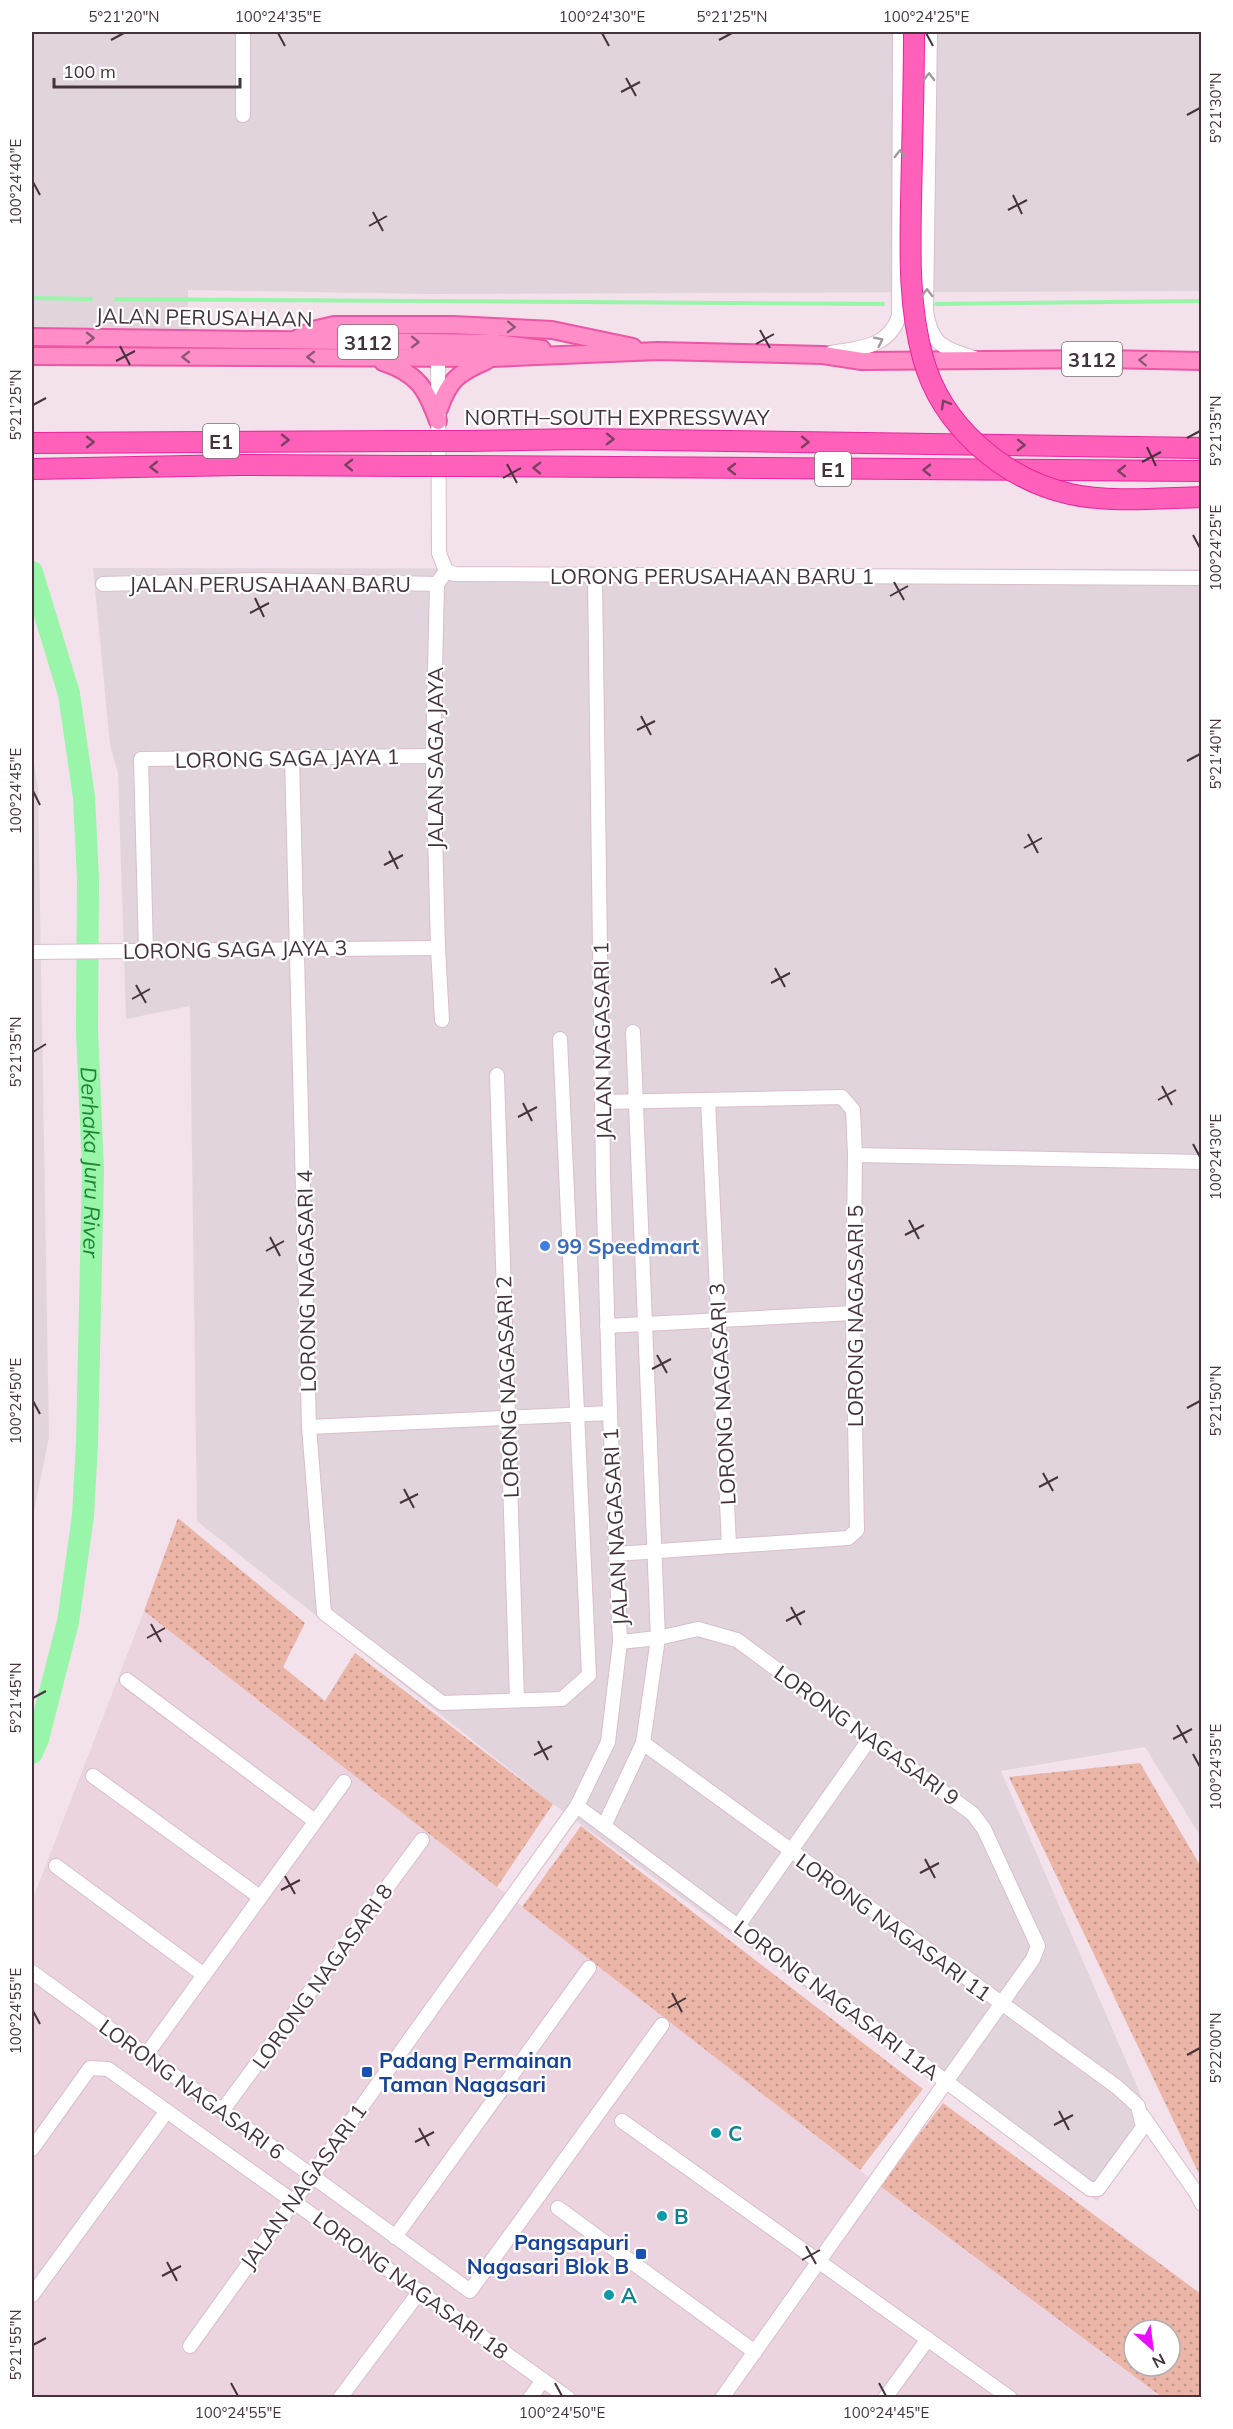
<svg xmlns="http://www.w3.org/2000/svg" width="1233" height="2429" font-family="Mulish,sans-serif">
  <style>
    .residential { fill: #ebd3e0 }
    .industrial { fill: #e1d4dd }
    .grass { fill: url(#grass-dots); fill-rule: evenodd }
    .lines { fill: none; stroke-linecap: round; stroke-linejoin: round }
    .stream { stroke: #98f5a9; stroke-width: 4 }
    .river { stroke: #98f5a9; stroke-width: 22 }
    .minor-casing { stroke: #d9becd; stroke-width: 16 }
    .major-casing { stroke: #ed56a5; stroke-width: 20 }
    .highway-casing { stroke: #e9259a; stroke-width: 22 }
    .minor { stroke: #fff; stroke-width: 14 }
    .major { stroke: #ff8ec8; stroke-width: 16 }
    .highway { stroke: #ff60b9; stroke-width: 20 }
    .highway-bridge-casing { stroke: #e9259a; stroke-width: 22; stroke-linecap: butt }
    .highway-bridge { stroke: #ff60b9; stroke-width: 20 }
    .oneway { stroke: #a2989e }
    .oneway2 { stroke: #8f5775 }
    .oneway3 { stroke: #7c4062 }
    .ticks { fill: none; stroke: #44323d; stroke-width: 2 }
    .shop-dot { fill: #3f7fe0; stroke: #fff; stroke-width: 2 }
    .transit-dot { fill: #1a4fb4; stroke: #fff; stroke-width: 2 }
    .culture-dot { fill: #0f9aa8; stroke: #fff; stroke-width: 2 }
    .labels { text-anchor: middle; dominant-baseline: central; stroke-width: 4.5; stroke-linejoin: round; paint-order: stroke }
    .shield { fill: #fff; stroke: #7c7077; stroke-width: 1.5 }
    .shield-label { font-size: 20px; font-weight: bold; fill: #44323d }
    .street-label { font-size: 21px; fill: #44323d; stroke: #fff }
    .shop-label { font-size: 21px; font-weight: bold; fill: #366cbe; stroke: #fff; text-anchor: start }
    .transit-label { font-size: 21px; font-weight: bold; fill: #164399; stroke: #fff; text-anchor: start }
    .culture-label { font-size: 21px; font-weight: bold; fill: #0d838f; stroke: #fff; text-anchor: start }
    .water-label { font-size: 22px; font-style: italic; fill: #1e8533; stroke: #fff }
    .neatline { fill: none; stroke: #44323d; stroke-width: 2 }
    .ticks-label { font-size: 15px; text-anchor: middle; fill: #44323d }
  </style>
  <defs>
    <pattern id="grass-dots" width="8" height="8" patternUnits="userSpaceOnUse" patternTransform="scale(1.5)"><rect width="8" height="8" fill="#ebb6a7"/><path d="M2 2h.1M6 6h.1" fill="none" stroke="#c09589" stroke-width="1.8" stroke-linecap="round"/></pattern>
  </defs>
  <rect width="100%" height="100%" fill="#f3e2eb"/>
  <polygon class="residential" points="144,1611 880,2186 1162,2397 32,2397 32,1901"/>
  <g class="industrial">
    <polygon points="32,32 1201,32 1201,291 426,294 188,290 188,333 32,330"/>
    <polygon points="93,568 1201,569 1201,1837 1145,1747 1001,1771 1152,2121 1097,2201 553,1804 197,1521 190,1006 126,1019 118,773 110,745"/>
    <polygon points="32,751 38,788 49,1437 32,1521"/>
  </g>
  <g class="grass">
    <polygon points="178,1518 305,1623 283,1667 325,1701 355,1653 553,1804 497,1887 144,1611"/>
    <polygon points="1140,1763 1201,1867 1201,2178 1009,1777"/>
    <polygon points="581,1826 923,2089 860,2170 522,1907"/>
    <path d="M943 2103 1201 2294V2397H1162L880 2186ZM1134 2330H1170V2366H1134Z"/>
  </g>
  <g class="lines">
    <g class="stream">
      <polyline points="32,298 91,299"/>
      <polyline points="116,299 883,304"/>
      <polyline points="936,304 1202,301"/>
    </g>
    <path class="river" id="s1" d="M32 572 69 694 84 797 88 879 87 1031 93 1170 87 1443 83 1516 68 1622 38 1739 32 1753"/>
    <g class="minor-casing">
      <g id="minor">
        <polyline points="243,32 243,115"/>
        <path d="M930 32 926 311C931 346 944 348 974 358"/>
        <polyline points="441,350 438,358 439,553 446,571 455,574 1202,578"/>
        <path d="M831 353C859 348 889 348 899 316L900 32"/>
        <polyline points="103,584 259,580 437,584"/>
        <polyline points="292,758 309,1427 324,1613 442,1703 562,1699 589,1675 560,1039"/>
        <polyline points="146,950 141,759 433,756"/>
        <polyline points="32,952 438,948"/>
        <polyline points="442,1020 438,948 433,756 437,584 446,571"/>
        <polyline points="497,1075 517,1700"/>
        <polyline points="708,1100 729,1545"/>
        <polyline points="603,1102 842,1097 853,1110 855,1155 853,1313 857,1530 848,1538 616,1554"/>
        <polyline points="855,1155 1202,1162"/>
        <polyline points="607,1326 853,1313"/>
        <polyline points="309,1427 610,1413"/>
        <polyline points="620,1642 658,1638 698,1629 737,1640 973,1814 984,1829 1038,1946 1033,1959 722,2398"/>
        <polyline points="127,1680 315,1821"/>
        <polyline points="93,1776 260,1897"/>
        <polyline points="577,1806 1090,2189 1098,2189 1143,2127 1138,2106 1117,2087 643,1743"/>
        <polyline points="604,1826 643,1743 658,1638 633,1032"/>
        <polyline points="56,1866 204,1975"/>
        <polyline points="738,1926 871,1737"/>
        <polyline points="32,1972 470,2291 662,2025"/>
        <polyline points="146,2055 344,1782"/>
        <polyline points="222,2111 422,1840"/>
        <polyline points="1142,2115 1197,2194 1202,2204"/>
        <polyline points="622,2121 1010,2398"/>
        <polyline points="32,2149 90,2068 108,2069 568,2398"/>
        <polyline points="558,2208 755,2352"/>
        <polyline points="395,2237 589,1968"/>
        <polyline points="32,2295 167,2111"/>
        <polyline points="190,2346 577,1806 608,1742 620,1642 610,1413 603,1175 595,576"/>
        <polyline points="340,2398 420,2291"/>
        <polyline points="530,2398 543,2380"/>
        <polyline points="885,2398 928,2339"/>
      </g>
    </g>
    <g class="major-casing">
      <g id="major">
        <polyline points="32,337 496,343 542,349"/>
        <polyline points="298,338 313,330 334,325 453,325 552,330 633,347"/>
        <polyline points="32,356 492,358 658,351 823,355 862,361 1104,359 1202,361"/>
        <path d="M383 362C418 374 426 388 438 421"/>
        <path d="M439 409C449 380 458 373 486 361"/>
      </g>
    </g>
    <g class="highway-casing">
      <g id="highway">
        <polyline points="468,441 584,439 1202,448"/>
        <polyline points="32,443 411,441"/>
        <polyline points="464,466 1202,471"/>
        <polyline points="32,469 239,465 407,466"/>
      </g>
    </g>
    <use href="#minor" class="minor"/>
    <use href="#major" class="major"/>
    <use href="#highway" class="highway"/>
    <g class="highway-bridge-casing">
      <g id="highway-bridge">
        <path d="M914 32C914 89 912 147 911 204 910 256 909 308 923 358 941 425 1003 479 1070 494 1110 503 1160 498 1202 497"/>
        <polyline points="411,441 468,441"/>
        <polyline points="407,466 464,466"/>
      </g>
    </g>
    <use href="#highway-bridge" class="highway-bridge"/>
  </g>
  <defs><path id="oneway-chevron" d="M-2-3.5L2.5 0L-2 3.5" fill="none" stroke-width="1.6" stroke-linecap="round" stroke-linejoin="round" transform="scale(1.5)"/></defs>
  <g class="oneway">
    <use href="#oneway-chevron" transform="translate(929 77) rotate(-89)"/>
    <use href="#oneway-chevron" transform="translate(900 154) rotate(-90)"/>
    <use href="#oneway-chevron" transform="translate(927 293) rotate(-90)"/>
    <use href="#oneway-chevron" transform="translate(879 341) rotate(-26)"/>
  </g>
  <g class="oneway2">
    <use href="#oneway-chevron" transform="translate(511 327) rotate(2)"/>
    <use href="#oneway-chevron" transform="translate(90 338)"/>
    <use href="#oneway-chevron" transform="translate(415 342) rotate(1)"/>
    <use href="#oneway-chevron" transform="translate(186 357) rotate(-180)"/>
    <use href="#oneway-chevron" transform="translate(311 357) rotate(-180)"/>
    <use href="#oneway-chevron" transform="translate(1143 360) rotate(-178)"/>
  </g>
  <g class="oneway3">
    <use href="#oneway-chevron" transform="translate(945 404) rotate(-121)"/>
    <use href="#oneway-chevron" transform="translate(610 439) rotate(1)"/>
    <use href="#oneway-chevron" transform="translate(285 440)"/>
    <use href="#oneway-chevron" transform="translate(90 442)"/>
    <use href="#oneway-chevron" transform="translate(805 442) rotate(1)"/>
    <use href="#oneway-chevron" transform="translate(1021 445) rotate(1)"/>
    <use href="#oneway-chevron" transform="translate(349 465) rotate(-179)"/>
    <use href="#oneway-chevron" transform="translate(154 467) rotate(179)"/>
    <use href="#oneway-chevron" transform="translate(537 468) rotate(-179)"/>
    <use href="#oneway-chevron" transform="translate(732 469) rotate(180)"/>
    <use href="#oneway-chevron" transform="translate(927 470) rotate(-179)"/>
    <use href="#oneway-chevron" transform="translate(1122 471) rotate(180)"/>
  </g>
  <path class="ticks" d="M278 33 285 46M602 33 609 46M926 33 933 46M111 40 124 33M719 40 732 33M626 78 636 96M621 92 640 82M1187 115 1200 108M33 182 40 195M1013 195 1022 214M1008 210 1027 200M373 212 383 231M369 226 387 216M760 330 770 348M756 344 774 334M120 346 130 365M116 361 135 351M33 405 46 398M1187 438 1200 431M1147 447 1156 466M1142 462 1161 452M507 464 517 483M503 478 521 468M1193 535 1200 548M894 582 904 600M890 596 908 586M255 598 264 617M250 613 269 603M641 716 651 735M637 730 655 721M1187 761 1200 754M33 791 40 805M1028 834 1038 853M1024 848 1042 838M389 851 398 869M384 865 403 855M775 968 785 987M771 983 790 973M136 985 146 1003M132 999 150 989M33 1052 46 1044M1162 1086 1172 1105M1158 1100 1176 1090M523 1103 532 1121M518 1117 537 1107M1193 1144 1200 1157M909 1220 919 1239M905 1235 924 1225M270 1237 280 1256M266 1251 284 1241M657 1355 667 1373M652 1369 671 1359M33 1401 40 1414M1187 1408 1200 1401M1043 1473 1053 1491M1039 1487 1058 1477M404 1489 414 1508M400 1503 418 1494M791 1607 801 1625M786 1621 805 1611M151 1624 161 1642M147 1638 165 1628M33 1698 46 1691M1177 1725 1187 1743M1173 1739 1192 1729M538 1741 548 1760M1193 1754 1200 1767M534 1755 552 1746M925 1859 935 1878M920 1873 939 1863M285 1876 295 1894M281 1890 300 1880M672 1993 682 2012M668 2008 686 1998M33 2011 40 2024M1187 2055 1200 2048M1059 2111 1069 2130M1054 2125 1073 2115M419 2128 429 2146M415 2142 434 2132M806 2246 816 2264M802 2260 820 2250M167 2262 177 2281M162 2276 181 2266M33 2345 46 2338M231 2383 238 2396M555 2383 562 2396M879 2383 886 2396"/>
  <circle class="shop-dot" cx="545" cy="1246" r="6"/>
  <g class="transit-dot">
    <rect x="361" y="2066" width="12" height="12" rx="3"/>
    <rect x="635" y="2248" width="12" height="12" rx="3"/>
  </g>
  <g class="culture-dot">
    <circle cx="716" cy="2133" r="6"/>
    <circle cx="662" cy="2216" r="6"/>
    <circle cx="609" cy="2295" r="6"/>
  </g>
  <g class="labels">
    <g class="shield">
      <rect x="338" y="325" width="60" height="34" rx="4.5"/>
      <rect x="1062" y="342" width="60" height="34" rx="4.5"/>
      <rect x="203" y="424" width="36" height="34" rx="4.5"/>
      <rect x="815" y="452" width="36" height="34" rx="4.5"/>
    </g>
    <g class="shield-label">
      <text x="368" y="342">3112</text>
      <text x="1092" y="359">3112</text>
      <text x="221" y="441">E1</text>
      <text x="833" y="469">E1</text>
    </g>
    <g class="street-label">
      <text transform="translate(204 317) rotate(1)">JALAN PERUSAHAAN</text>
      <text x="617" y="417">NORTH–SOUTH EXPRESSWAY</text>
      <text x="712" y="576">LORONG PERUSAHAAN BARU 1</text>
      <text x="270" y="584">JALAN PERUSAHAAN BARU</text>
      <text transform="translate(287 758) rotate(-1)">LORONG SAGA JAYA 1</text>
      <text transform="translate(435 758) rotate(-90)">JALAN SAGA JAYA</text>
      <text transform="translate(235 949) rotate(-1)">LORONG SAGA JAYA 3</text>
      <text transform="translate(602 1041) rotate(-91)">JALAN NAGASARI 1</text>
      <text transform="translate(306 1281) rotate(-91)">LORONG NAGASARI 4</text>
      <text transform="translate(855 1316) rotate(-90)">LORONG NAGASARI 5</text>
      <text transform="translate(507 1387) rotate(-92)">LORONG NAGASARI 2</text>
      <text transform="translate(722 1394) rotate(-93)">LORONG NAGASARI 3</text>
      <text transform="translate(615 1527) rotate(-93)">JALAN NAGASARI 1</text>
      <text transform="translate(867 1735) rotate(36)">LORONG NAGASARI 9</text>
      <text transform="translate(894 1927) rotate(36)">LORONG NAGASARI 11</text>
      <text transform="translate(322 1976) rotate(-54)">LORONG NAGASARI 8</text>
      <text transform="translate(837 2000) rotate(37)">LORONG NAGASARI 11A</text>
      <text transform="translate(192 2089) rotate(36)">LORONG NAGASARI 6</text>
      <text transform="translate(303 2186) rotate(-54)">JALAN NAGASARI 1</text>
      <text transform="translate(411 2285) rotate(36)">LORONG NAGASARI 18</text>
    </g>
    <g class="shop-label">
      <text x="557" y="1246">99 Speedmart</text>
    </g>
    <g class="transit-label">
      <text x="379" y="2060">Padang Permainan<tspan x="379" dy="24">Taman Nagasari</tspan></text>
      <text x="629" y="2242" text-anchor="end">Pangsapuri<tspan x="629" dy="24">Nagasari Blok B</tspan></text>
    </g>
    <g class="culture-label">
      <text x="728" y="2133">C</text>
      <text x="674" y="2216">B</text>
      <text x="621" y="2295">A</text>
    </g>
    <g class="water-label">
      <text stroke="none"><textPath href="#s1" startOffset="597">Derhaka Juru River</textPath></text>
    </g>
  </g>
  <rect width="1233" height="2429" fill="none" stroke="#ffffff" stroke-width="66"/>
  <g transform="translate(1152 2348) rotate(152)"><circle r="28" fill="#ffffff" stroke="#b4adb1" stroke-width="1.5"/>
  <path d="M0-4.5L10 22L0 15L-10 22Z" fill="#ec0cff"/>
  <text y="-9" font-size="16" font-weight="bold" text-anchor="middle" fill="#44323d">N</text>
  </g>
  <path d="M54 78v9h186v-9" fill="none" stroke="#44323d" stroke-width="3"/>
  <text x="63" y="78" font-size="18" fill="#44323d" stroke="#ffffff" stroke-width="4.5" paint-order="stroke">100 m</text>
  <rect x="33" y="33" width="1167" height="2363" class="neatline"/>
  <g class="ticks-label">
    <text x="124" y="22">5°21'20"N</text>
    <text x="278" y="22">100°24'35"E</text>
    <text x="602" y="22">100°24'30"E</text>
    <text x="732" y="22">5°21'25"N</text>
    <text x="926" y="22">100°24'25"E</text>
    <text transform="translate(1216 108) rotate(-90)" y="5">5°21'30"N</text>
    <text transform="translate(16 182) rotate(-90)" y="5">100°24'40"E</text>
    <text transform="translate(16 405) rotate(-90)" y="5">5°21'25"N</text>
    <text transform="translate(1216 431) rotate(-90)" y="5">5°21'35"N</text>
    <text transform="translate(1216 548) rotate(-90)" y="5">100°24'25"E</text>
    <text transform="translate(1216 754) rotate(-90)" y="5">5°21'40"N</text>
    <text transform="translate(16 791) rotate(-90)" y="5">100°24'45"E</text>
    <text transform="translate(16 1052) rotate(-90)" y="5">5°21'35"N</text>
    <text transform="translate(1216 1157) rotate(-90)" y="5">100°24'30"E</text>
    <text transform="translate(16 1401) rotate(-90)" y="5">100°24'50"E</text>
    <text transform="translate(1216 1401) rotate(-90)" y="5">5°21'50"N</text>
    <text transform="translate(16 1698) rotate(-90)" y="5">5°21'45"N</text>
    <text transform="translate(1216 1767) rotate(-90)" y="5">100°24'35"E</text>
    <text transform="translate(16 2011) rotate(-90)" y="5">100°24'55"E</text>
    <text transform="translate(1216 2048) rotate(-90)" y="5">5°22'00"N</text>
    <text transform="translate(16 2345) rotate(-90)" y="5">5°21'55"N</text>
    <text x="238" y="2418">100°24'55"E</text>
    <text x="562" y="2418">100°24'50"E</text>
    <text x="886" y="2418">100°24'45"E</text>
  </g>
</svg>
